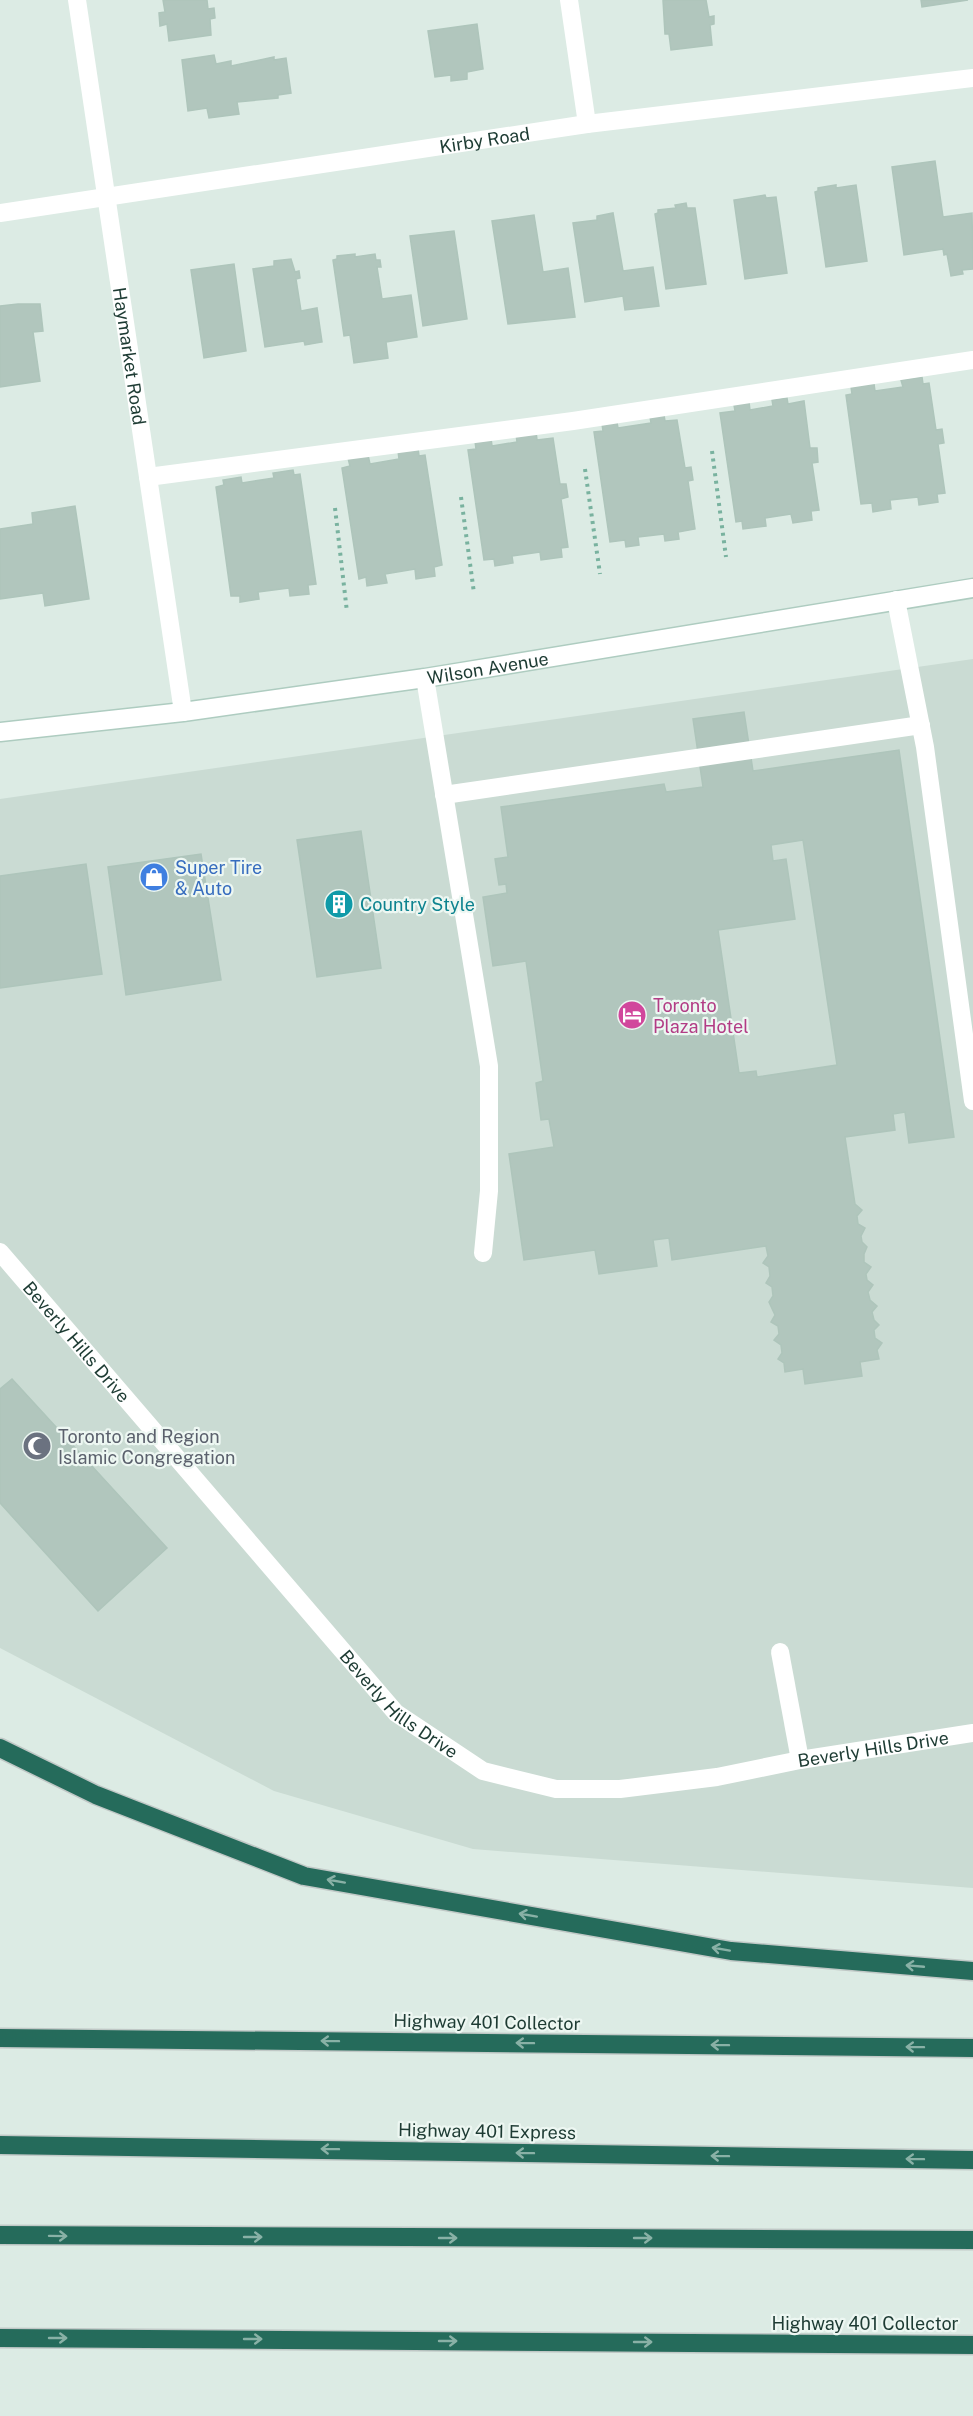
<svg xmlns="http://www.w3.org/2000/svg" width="973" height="2416" font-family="'Public Sans',sans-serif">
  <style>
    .built { fill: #cadbd3 }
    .building { fill: #b1c6bd; stroke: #aec5bb; stroke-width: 1.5; fill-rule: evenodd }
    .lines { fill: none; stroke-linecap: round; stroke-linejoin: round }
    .secondary-casing { stroke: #aeccc0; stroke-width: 21 }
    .motorway-casing { stroke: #c0c8c6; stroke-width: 21 }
    .path { stroke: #79b29f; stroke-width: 4; stroke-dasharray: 3 4.5; stroke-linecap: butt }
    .service { stroke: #fff; stroke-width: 18 }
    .minor { stroke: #fff; stroke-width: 18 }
    .secondary { stroke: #fff; stroke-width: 18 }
    .motorway { stroke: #256b5b; stroke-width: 18 }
    .oneway { stroke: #89b1a6 }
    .labels { text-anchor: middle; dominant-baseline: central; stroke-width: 4.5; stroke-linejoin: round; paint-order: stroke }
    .street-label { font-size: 18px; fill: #1d3b33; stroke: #edf7f2 }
    .shop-label { font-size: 18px; fill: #366cbe; stroke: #edf7f2; text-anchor: start }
    .culture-label { font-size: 18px; fill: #0d838f; stroke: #edf7f2; text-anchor: start }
    .hotel-label { font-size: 18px; fill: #b23c85; stroke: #edf7f2; text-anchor: start }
    .worship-label { font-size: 18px; fill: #5b616d; stroke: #edf7f2; text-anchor: start }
  </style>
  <rect width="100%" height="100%" fill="#dcebe4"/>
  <polygon class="built" points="973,659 973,1888 473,1849 274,1791 0,1648 0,799"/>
  <g class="building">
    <polygon points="163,0 207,0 208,9 214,8 215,18 210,19 211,35 169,41 167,24 160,26 159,13 165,12"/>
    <polygon points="663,0 706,0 709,17 714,16 714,24 710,25 712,45 671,50 669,34 665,34"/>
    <polygon points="921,0 968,0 922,7"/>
    <polygon points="477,24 483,69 467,72 467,79 451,81 451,75 435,77 428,31"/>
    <polygon points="214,55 216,64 231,61 231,66 274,57 274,60 286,58 291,93 278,95 278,98 237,102 239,114 209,118 207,108 188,111 182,60"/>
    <polygon points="935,161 943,217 972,213 973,269 962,270 963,274 951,276 947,254 944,255 943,249 904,255 892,167"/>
    <polygon points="836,185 836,188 856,185 867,261 826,267 815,192 818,191 818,188"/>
    <polygon points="765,195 766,198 776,197 787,273 745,279 734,200"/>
    <polygon points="686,203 687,208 695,208 706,284 666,289 655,214 658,213 658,210 676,208 675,205"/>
    <polygon points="613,213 623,271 653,267 659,306 625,310 623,296 585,302 573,223 597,220 597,216"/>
    <polygon points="534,215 543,272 568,268 575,317 508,324 492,221"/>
    <polygon points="454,231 467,319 423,326 410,236"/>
    <polygon points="355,254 355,257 375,254 376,260 380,260 381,267 377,267 382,299 411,295 417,337 386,342 388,358 354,363 350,335 344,336 333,260 337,259 337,256"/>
    <polygon points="291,259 295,272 299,271 300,278 296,279 301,311 317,308 322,342 305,345 304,341 265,347 253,269 274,266 274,261"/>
    <polygon points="234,264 246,351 204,358 191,270"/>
    <polygon points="18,304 40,304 43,331 33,332 40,381 0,387 0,306"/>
    <polygon points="922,377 923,384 929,383 936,430 942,429 944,443 938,444 945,493 937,494 938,502 919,505 918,497 890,500 891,509 873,512 872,503 861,504 846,395 852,394 851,387 874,384 875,391 903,387 901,380"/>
    <polygon points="787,398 788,404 804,401 810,448 817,448 818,462 812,463 819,510 811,511 812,520 793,523 791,514 765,518 766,526 743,529 742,521 736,522 720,413 735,411 734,405 749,402 750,410 773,406 772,400"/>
    <polygon points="664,415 665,421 677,420 685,468 691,467 693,480 688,481 695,529 678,532 679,539 665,541 664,534 638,537 639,545 626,547 625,540 610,542 594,432 603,431 602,424 617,422 618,428 651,423 650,417"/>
    <polygon points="536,431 537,440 553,438 560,484 566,484 568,497 561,499 568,547 561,548 562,557 541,560 540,552 512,556 513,563 495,566 494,559 484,560 468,450 476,449 475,441 491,438 492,446 517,442 516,434"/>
    <polygon points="418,448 419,456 425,455 442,565 434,567 435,576 416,579 415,569 385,574 387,583 367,586 366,577 359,579 342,468 350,466 348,458 368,455 370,464 399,459 398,451"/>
    <polygon points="293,470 294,475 300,474 316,584 308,585 309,594 290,596 289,588 258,592 259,599 240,602 240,596 231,596 216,487 224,485 223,480 241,477 242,483 274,478 273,473"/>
    <polygon points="75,506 89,599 45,606 43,593 0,599 0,529 33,524 32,513"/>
    <path d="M744 712 753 771 899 750 954 1137 909 1143 905 1112 893 1114 895 1130 845 1137 855 1204 862 1210 857 1216 858 1224 865 1228 861 1236 862 1242 867 1247 864 1254V1262L871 1267 866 1274 867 1280 873 1285 868 1292 870 1300 877 1306 872 1312 874 1320 879 1325 874 1330 875 1338 882 1343 877 1350 879 1359 860 1362 862 1376 805 1384 803 1369 785 1372 784 1363 778 1359 782 1353 781 1345 774 1340 779 1334 778 1326 771 1322 775 1315 769 1302 773 1296 772 1287 766 1283 770 1276 769 1267 763 1263 768 1256 766 1246 672 1260 669 1238 653 1240 657 1266 599 1274 595 1250 524 1260 509 1154 554 1147 549 1119 541 1120 536 1083 543 1081 526 961 493 966 483 897 507 893 506 884 499 885 495 859 508 857 501 807 664 784 666 792 703 787 693 719ZM803 840 837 1065 757 1077 756 1071 739 1073 718 930 795 919 786 859 773 861 771 845Z"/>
    <polygon points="361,831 381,968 317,977 297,840"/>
    <polygon points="201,854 221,980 126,995 108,867"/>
    <polygon points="86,864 102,974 0,988 0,876"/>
    <polygon points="12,1379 167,1548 98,1611 0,1503 0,1389"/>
  </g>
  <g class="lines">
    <g class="secondary-casing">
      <g id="secondary">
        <path id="s4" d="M0 732 183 712 425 678 973 588"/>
      </g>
    </g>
    <g class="motorway-casing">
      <g id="motorway">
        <polyline points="0,1748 96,1795 304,1876 731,1951 973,1971"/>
        <polyline points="0,2038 973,2048"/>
        <polyline points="0,2145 973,2160"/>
        <polyline points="0,2235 973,2240"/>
        <polyline points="0,2338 973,2345"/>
      </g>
    </g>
    <g class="path">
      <polyline points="712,451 726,557"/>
      <polyline points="585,469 600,574"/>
      <polyline points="461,497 474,593"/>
      <polyline points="335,508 347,612"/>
    </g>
    <g class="service">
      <polyline points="148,477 573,421 973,360"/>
      <polyline points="896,600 925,747 973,1101"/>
      <polyline points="425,678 489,1066 489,1191 483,1253"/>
      <polyline points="444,795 921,725"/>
      <polyline points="780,1652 800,1760"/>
    </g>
    <g class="minor">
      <path id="s1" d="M77 0 183 712"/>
      <polyline points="569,0 587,124"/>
      <path id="s2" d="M0 213 587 124 973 78"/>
      <path id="s3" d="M0 1252 396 1713 483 1771 556 1789H620L717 1777 800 1760 973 1733"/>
    </g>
    <use href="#secondary" class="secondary"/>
    <use href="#motorway" class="motorway"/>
  </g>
  <defs><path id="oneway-shaft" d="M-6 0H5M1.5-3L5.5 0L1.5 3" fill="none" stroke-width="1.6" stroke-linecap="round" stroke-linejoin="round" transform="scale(1.5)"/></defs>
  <g class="oneway">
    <use href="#oneway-shaft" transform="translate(336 1881) rotate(-170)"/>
    <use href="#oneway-shaft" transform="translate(528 1915) rotate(-170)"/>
    <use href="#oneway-shaft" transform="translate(721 1949) rotate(-170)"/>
    <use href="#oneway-shaft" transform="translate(915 1966) rotate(-175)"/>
    <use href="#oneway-shaft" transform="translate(330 2041) rotate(-179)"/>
    <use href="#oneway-shaft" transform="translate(525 2043) rotate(-179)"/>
    <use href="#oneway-shaft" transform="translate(720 2045) rotate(-179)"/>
    <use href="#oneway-shaft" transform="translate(915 2047) rotate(-179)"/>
    <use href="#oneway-shaft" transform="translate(330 2149) rotate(-179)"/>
    <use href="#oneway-shaft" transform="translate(525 2153) rotate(-179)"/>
    <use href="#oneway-shaft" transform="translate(720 2156) rotate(-179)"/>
    <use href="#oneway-shaft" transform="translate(915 2159) rotate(-179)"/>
    <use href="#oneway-shaft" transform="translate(58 2236) rotate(1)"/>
    <use href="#oneway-shaft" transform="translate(253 2237)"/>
    <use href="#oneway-shaft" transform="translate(448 2238)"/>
    <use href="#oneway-shaft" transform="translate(643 2238)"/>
    <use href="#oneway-shaft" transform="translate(58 2338)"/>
    <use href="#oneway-shaft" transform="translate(253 2339)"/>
    <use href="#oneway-shaft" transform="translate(448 2341)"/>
    <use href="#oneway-shaft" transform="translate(643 2342)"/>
  </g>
  <defs>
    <g id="shop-disc" transform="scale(1.5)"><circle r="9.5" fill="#3f7fe0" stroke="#edf7f2"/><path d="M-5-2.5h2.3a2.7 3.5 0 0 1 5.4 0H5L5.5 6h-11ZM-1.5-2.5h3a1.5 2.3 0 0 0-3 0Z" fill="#fff"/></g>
    <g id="building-disc" transform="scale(1.5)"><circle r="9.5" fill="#0f9aa8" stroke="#edf7f2"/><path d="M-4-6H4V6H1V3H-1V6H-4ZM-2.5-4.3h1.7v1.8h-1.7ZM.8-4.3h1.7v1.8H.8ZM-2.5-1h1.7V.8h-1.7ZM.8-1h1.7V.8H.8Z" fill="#fff"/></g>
    <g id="hotel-disc" transform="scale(1.5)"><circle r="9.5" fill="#d1479c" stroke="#edf7f2"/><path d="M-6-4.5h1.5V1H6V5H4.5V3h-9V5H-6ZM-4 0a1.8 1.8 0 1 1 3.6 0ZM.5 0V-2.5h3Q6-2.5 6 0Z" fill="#fff"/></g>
    <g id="mosque-disc" transform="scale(1.5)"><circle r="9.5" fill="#6b7280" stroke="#edf7f2"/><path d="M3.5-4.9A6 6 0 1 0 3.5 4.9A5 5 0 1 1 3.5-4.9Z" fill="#fff"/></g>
  </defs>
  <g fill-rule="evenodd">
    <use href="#shop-disc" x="154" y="877"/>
    <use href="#building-disc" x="339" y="904"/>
    <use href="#hotel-disc" x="632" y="1015"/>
    <use href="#mosque-disc" x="37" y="1446"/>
  </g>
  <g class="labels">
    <g class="street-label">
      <text stroke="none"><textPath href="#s2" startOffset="490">Kirby Road</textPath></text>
      <text stroke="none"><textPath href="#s1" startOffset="360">Haymarket Road</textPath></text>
      <text stroke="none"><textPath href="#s4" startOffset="492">Wilson Avenue</textPath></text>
      <text stroke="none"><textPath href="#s3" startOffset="118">Beverly Hills Drive</textPath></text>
      <text stroke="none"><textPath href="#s3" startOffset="604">Beverly Hills Drive</textPath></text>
      <text stroke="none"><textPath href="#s3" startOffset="1108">Beverly Hills Drive</textPath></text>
      <text transform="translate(487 2022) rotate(1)">Highway 401 Collector</text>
      <text transform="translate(487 2131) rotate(1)">Highway 401 Express</text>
      <text x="865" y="2323">Highway 401 Collector</text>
    </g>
    <g class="shop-label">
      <text x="175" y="867">Super Tire<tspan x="175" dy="21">&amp; Auto</tspan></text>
    </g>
    <g class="culture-label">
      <text x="360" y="904">Country Style</text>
    </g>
    <g class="hotel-label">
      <text x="653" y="1005">Toronto<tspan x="653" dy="21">Plaza Hotel</tspan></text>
    </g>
    <g class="worship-label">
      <text x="58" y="1436">Toronto and Region<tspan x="58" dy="21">Islamic Congregation</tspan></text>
    </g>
  </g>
</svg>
